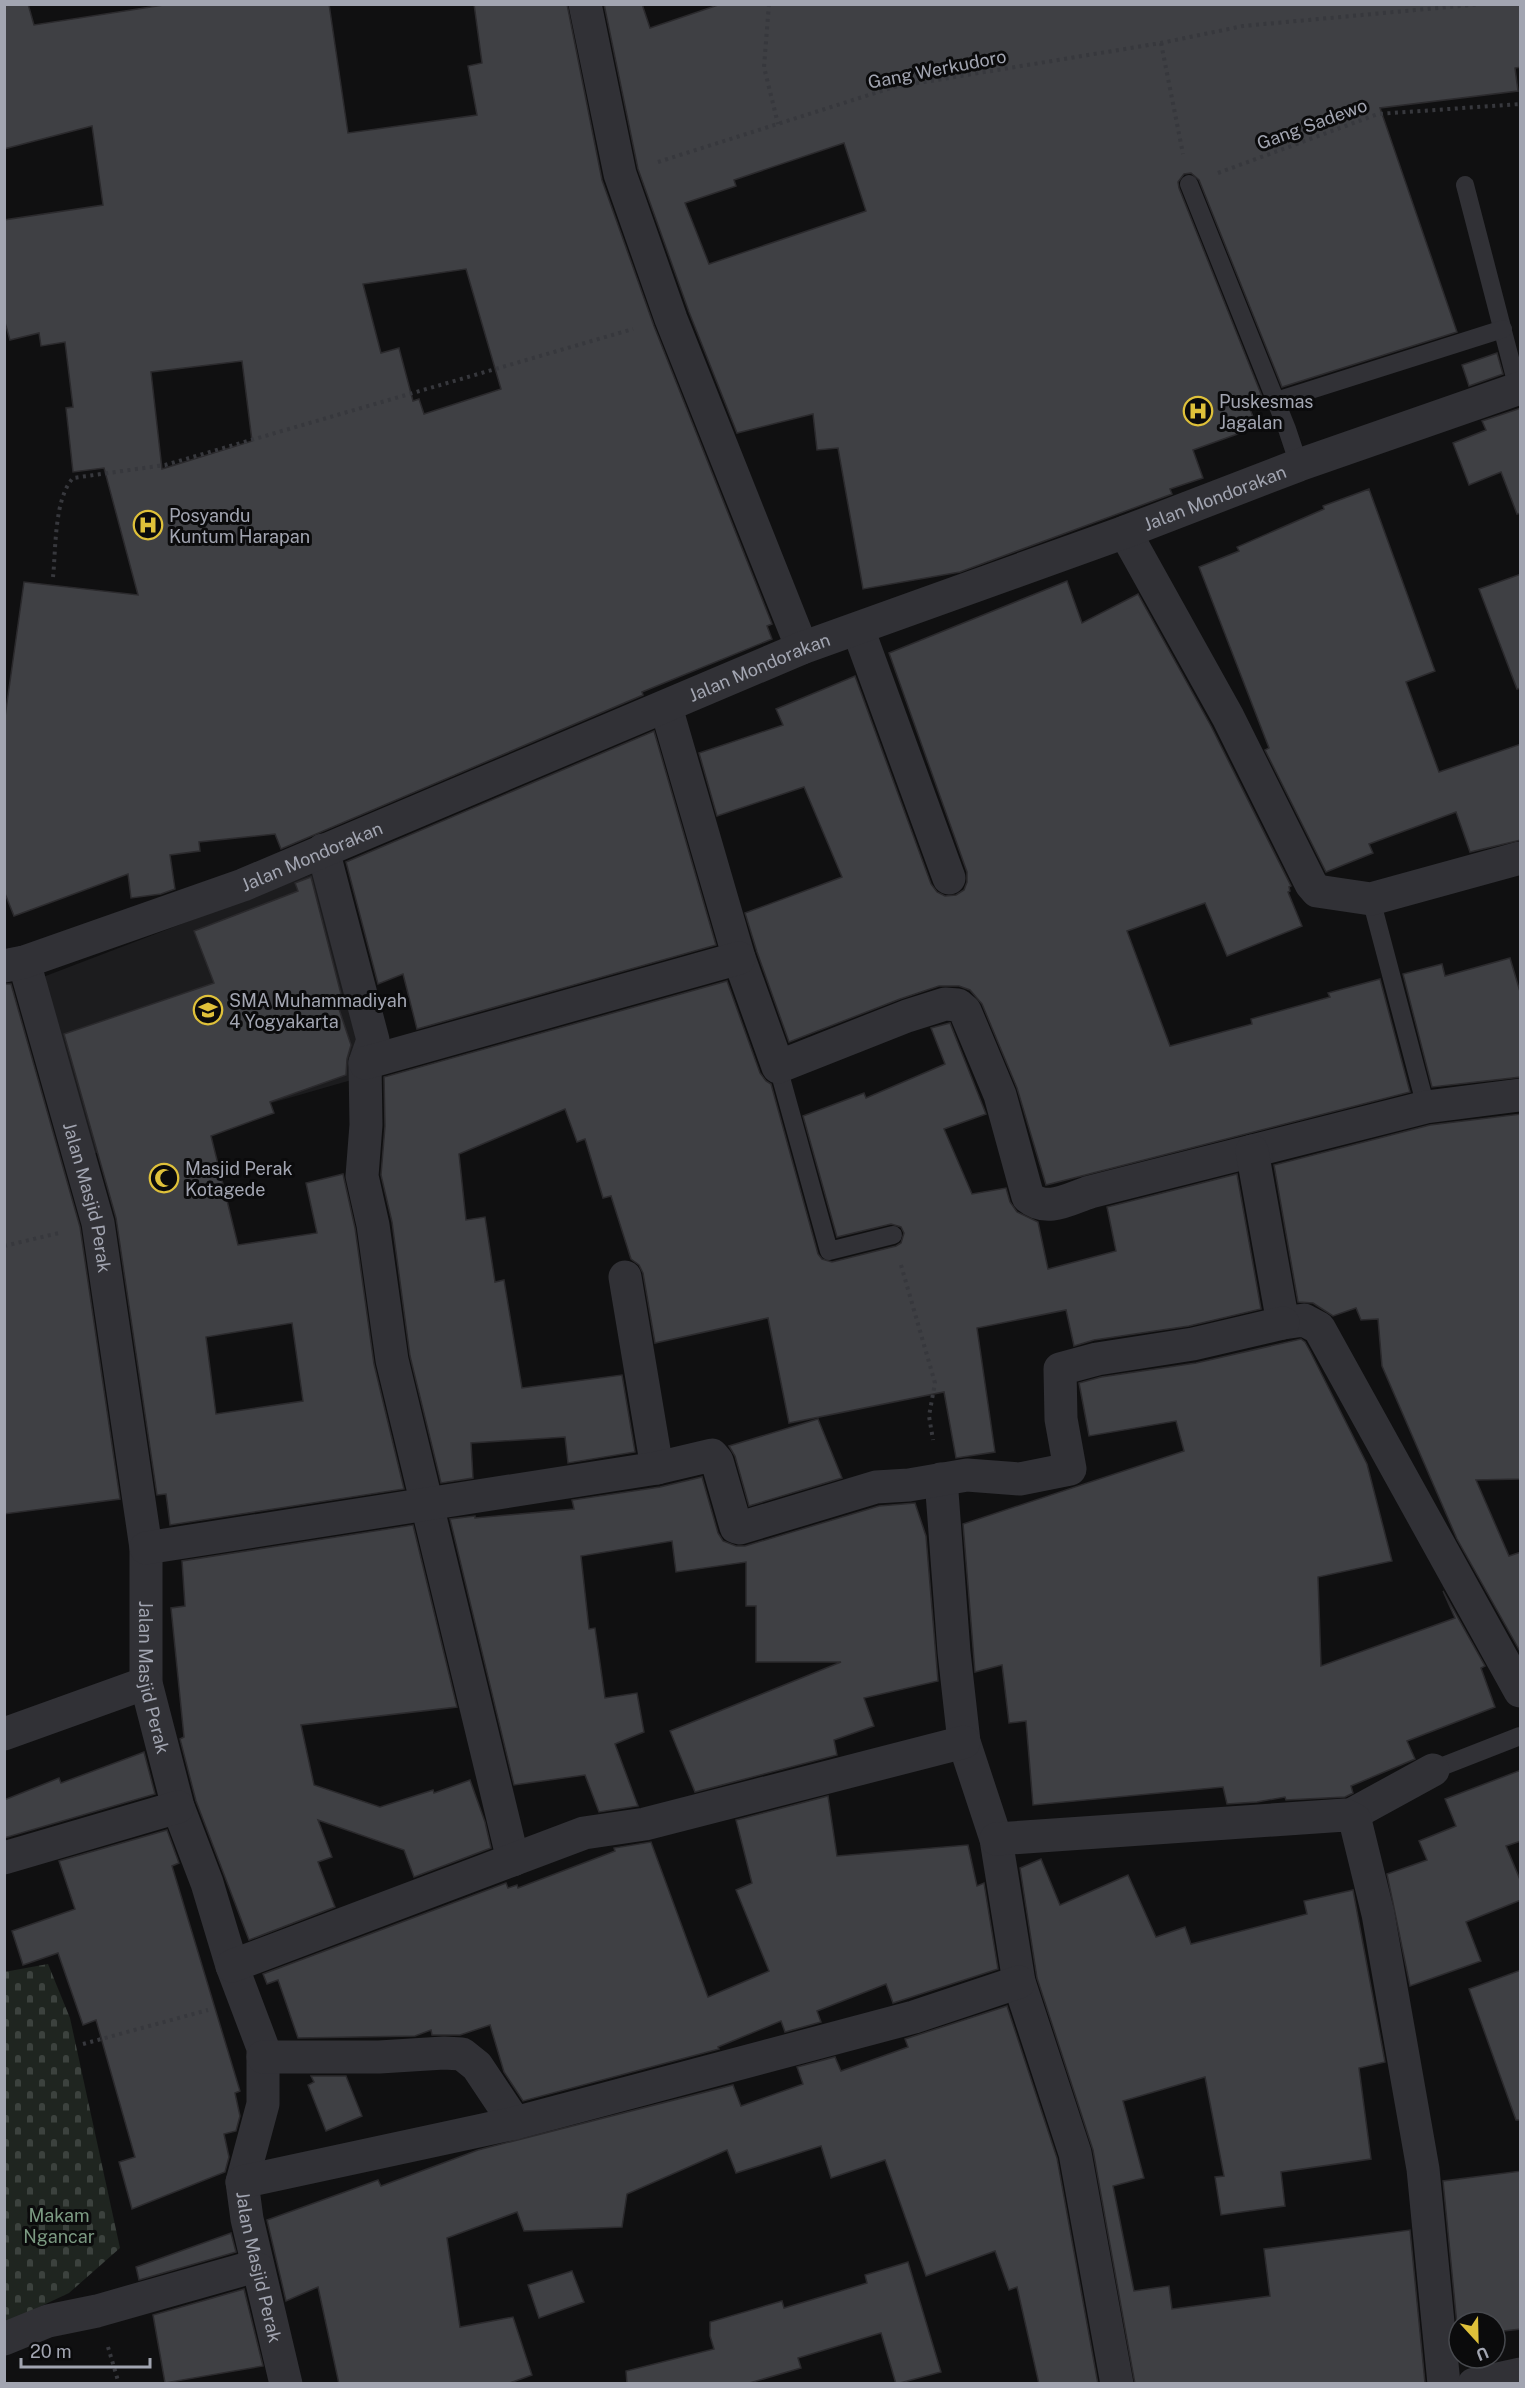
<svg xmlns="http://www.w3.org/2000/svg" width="1525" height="2388" font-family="'Public Sans',sans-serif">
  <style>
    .built { fill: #1c1c1e }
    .cemetery { fill: url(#cemetery-stones) }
    .building { fill: #3f4044; stroke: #2b2a2d; stroke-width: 1.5; fill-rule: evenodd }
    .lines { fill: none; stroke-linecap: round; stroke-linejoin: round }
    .path { stroke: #37383d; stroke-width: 4; stroke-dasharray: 3 4.5; stroke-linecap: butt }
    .service { stroke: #313136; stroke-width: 18 }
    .minor { stroke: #313136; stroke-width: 33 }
    .tertiary { stroke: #313136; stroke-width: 33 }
    .labels { text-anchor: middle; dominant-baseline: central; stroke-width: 6; stroke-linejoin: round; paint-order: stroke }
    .street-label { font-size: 18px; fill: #a2a5b1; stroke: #0b0b0c }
    .poi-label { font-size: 18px; fill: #a2a5b1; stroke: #0b0b0c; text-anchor: start }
    .park-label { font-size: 18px; fill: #7b9a82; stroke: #0b0b0c }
  </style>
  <defs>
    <pattern id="cemetery-stones" width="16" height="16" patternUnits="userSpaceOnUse" patternTransform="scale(1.5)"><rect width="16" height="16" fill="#1f2520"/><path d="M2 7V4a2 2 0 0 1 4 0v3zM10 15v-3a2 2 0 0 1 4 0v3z" fill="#3c423e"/></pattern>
  </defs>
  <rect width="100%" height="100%" fill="#101011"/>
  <polygon class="built" points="336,865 369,1075 86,1156 30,982"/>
  <polygon class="cemetery" points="48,1964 70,2018 120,2248 69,2293 5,2323 4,1972"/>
  <g class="building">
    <path d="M4 4H28L34 25 170 4H329L348 133 477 115 468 66 482 63 474 4H567L602 180 654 326 772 624 767 626 772 639 642 692 643 695 281 849 275 834 199 842 200 851 170 855 175 889 161 894 131 898 128 874 14 916 4 891V724L24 582 138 595 104 468 73 472 66 408 73 407 65 342 41 346 39 333 10 340 4 319V220L103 205 92 126 4 149ZM466 269 501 389 424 414 419 399 413 401 399 348 381 353 363 284ZM242 361 252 441 162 469 151 372Z"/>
    <path d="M604 4H642L650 28 721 4H1521V67L1515 68 1518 91 1380 108 1457 332 1282 387 1199 180 1191 173 1184 174 1178 182 1179 188 1263 399 1248 404 1257 427 1193 450 1203 478 1170 489 1172 494 960 572 863 589 838 448 817 450 813 414 737 433 689 312 638 169ZM844 143 866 211 709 264 685 203 736 186 734 180Z"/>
    <polygon points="1497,353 1503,374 1469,386 1462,365"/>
    <polygon points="1521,408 1521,513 1517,514 1501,472 1469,485 1453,443 1486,430 1482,421"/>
    <polygon points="1369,489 1435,671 1406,682 1439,772 1521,744 1521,840 1470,852 1456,812 1369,844 1373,853 1326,872 1265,750 1269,748 1199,567 1239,551 1237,547 1324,509 1323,506"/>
    <polygon points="1521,574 1521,688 1517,689 1479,589"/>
    <polygon points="1067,581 1082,623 1138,594 1211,726 1291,886 1289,887 1290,891 1288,892 1302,926 1227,956 1205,903 1127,931 1170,1046 1252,1024 1251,1019 1330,997 1328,993 1380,979 1410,1092 1046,1185 1017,1088 982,1004 970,990 959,986 939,986 900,999 789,1042 757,952 745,913 842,877 804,787 717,816 699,753 783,725 776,709 855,676 931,884 937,892 945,896 956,895 964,890 967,882 967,872 889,653"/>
    <polygon points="654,731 716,945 417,1029 403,974 378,984 346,862"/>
    <path d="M311 877 342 998 336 1000 351 1045 347 1059 346 1075 270 1102 274 1113 211 1136 238 1245 317 1233 306 1183 343 1174 355 1228 374 1364 404 1489 170 1525 166 1494 157 1495 116 1218 64 1034 214 983 194 931 298 891 295 883ZM292 1323 303 1401 216 1414 206 1337Z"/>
    <polygon points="1510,958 1521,995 1521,1077 1432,1087 1403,974 1442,964 1445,976"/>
    <polygon points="727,981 760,1073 766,1081 771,1084 818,1254 822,1259 832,1262 896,1246 901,1243 904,1233 901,1227 891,1224 837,1237 803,1116 864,1093 866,1098 945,1064 931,1028 950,1023 986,1114 944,1129 972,1194 1006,1188 1010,1202 1017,1212 1038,1222 1048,1269 1116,1251 1107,1207 1237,1174 1261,1309 1189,1326 1094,1340 1074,1346 1066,1310 977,1328 995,1452 956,1458 944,1392 789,1423 768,1318 655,1343 643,1273 639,1265 631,1259 611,1196 603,1198 585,1139 577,1142 565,1109 459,1154 466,1220 485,1217 495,1282 504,1280 522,1388 622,1375 635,1452 568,1463 565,1437 471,1443 473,1478 441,1483 410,1356 392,1222 381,1175 385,1126 384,1077"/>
    <polygon points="4,984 11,984 80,1227 120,1499 4,1514"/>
    <polygon points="1521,1114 1521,1479 1476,1480 1509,1556 1521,1552 1521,1653 1457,1539 1382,1366 1378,1319 1361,1320 1356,1308 1333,1316 1313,1303 1298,1302 1274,1165 1430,1125"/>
    <polygon points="1301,1339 1305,1342 1310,1351 1367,1464 1392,1561 1318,1577 1321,1666 1455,1618 1443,1591 1485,1666 1481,1668 1495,1707 1407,1741 1415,1759 1351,1786 1353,1793 1345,1797 1286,1800 1285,1797 1257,1802 1227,1804 1223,1787 1033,1805 1026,1721 1009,1723 1002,1665 975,1672 963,1524 1184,1451 1176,1421 1089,1436 1079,1383 1101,1377 1196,1363"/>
    <polygon points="818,1419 842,1478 749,1506 735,1456 729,1446"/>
    <polygon points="702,1477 718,1533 723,1541 736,1546 745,1546 879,1506 915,1503 926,1536 938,1681 864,1698 874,1726 834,1740 837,1755 695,1792 670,1731 841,1662 756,1662 756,1606 746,1606 746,1562 676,1572 672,1541 581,1556 589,1629 595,1628 605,1698 637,1693 644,1732 615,1744 638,1806 599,1812 585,1775 514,1785 450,1519 475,1516 475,1518 574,1509 572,1500 660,1487"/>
    <polygon points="413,1525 457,1707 301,1725 314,1785 380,1807 433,1790 434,1793 470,1780 485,1822 491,1848 414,1877 404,1850 318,1820 332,1857 318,1862 335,1907 249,1940 196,1801 180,1739 184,1737 171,1608 185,1606 182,1561"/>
    <polygon points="144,1752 155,1794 4,1838 4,1800 59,1778 61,1783"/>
    <polygon points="1521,1770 1521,1841 1506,1846 1521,1882 1521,1900 1466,1922 1481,1961 1410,1986 1387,1874 1427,1860 1419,1841 1456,1826 1445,1799"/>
    <polygon points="828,1796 837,1856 968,1845 977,1886 984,1883 998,1969 893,2003 886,1984 817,2011 821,2022 785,2032 781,2021 718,2047 719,2049 523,2101 504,2072 490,2025 460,2035 432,2035 431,2030 415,2036 298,2038 278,1980 267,1984 263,1974 506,1883 508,1888 517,1885 518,1888 615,1851 614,1848 651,1842 708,1997 769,1971 736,1890 752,1883 736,1820"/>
    <polygon points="167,1830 179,1863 172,1866 240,2091 235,2093 240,2116 236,2131 224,2134 229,2157 225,2172 132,2209 119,2162 135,2157 96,2020 83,2025 58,1953 23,1965 12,1931 75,1909 59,1861"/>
    <polygon points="1041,1859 1060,1905 1128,1875 1156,1937 1185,1927 1191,1944 1307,1914 1304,1901 1353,1890 1385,2062 1359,2068 1371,2159 1281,2172 1285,2206 1221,2215 1215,2177 1224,2176 1205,2077 1123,2101 1144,2178 1113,2186 1134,2291 1169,2286 1172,2309 1270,2296 1264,2249 1410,2230 1425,2383 1135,2384 1093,2150 1037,1978 1020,1868"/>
    <polygon points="1521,1970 1521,2120 1516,2120 1469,1989"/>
    <polygon points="1007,2006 1057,2158 1098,2384 1039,2384 1017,2287 1009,2290 995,2251 926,2276 885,2160 831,2178 821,2146 736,2173 727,2150 627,2194 622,2227 524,2231 517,2212 447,2238 460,2327 513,2317 532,2375 507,2384 339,2384 318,2287 286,2301 267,2220 378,2180 381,2186 478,2150 733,2085 741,2106 803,2084 797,2067 835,2057 841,2071 908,2047 905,2039"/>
    <polygon points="311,2076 346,2076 362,2116 326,2131 308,2085 314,2082"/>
    <polygon points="1521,2171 1521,2329 1495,2332 1495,2322 1459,2322 1458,2335 1443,2181"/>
    <polygon points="231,2233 236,2252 139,2280 136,2267"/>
    <polygon points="908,2262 941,2372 896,2384 881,2333 798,2358 801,2368 746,2384 627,2384 626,2371 714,2349 710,2336 710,2322 782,2301 784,2308 867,2283 865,2275"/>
    <polygon points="572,2271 584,2302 539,2318 528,2285"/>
    <polygon points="244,2289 263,2366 165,2383 153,2315"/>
  </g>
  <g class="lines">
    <g class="path">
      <polyline points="769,4 764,67 778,124"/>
      <polyline points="1161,43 1183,154"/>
      <polyline points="658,162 894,87 1161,43 1243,26 1481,4"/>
      <polyline points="1218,173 1378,114 1520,104"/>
      <path d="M53 577C56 549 54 499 73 478L165 465 633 329"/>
      <polyline points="4,1246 59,1233"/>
      <polyline points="901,1265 935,1383 929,1416 933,1440"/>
      <polyline points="83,2044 208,2010"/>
      <polyline points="108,2347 119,2384"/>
    </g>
    <g class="service">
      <polyline points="1189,184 1287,429 1299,465"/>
      <polyline points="1465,185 1518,389"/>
      <polyline points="1276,401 1503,329"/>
      <polyline points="1371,899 1426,1107"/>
      <polyline points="778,1067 829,1251 893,1235"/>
      <polyline points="1433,1770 1520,1736"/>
    </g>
    <g class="minor">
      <polyline points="585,4 620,174 671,319 802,648"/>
      <polyline points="1125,532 1228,717 1311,884 1317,891 1371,899 1520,858"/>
      <polyline points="858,629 949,878"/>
      <path d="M666 707 739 958 778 1067 907 1016 945 1004 958 1005 965 1011 1000 1095 1028 1197C1047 1213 1069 1199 1090 1192L1426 1107 1520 1095"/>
      <polyline points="323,850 373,1040 365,1063 366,1125 362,1176 373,1225 392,1360 513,1860"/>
      <path id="s1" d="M24 962 98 1223 146 1548V1683L178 1807 207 1883 232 1966 263 2048V2104L242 2182 247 2219 286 2384"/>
      <polyline points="365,1063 739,958"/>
      <polyline points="1252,1151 1283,1323 1304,1320 1319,1328 1520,1691"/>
      <polyline points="625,1277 657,1468"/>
      <polyline points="941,1479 954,1652 964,1742 996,1839 1019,1982 1075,2153 1117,2384"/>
      <polyline points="146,1548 657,1468 712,1455 717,1461 736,1527 740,1528 876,1487 909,1485 967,1475 1020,1479 1070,1469 1061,1419 1060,1369 1097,1359 1193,1344 1283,1323"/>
      <polyline points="4,1734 146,1683"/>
      <polyline points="1349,1816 1433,1770"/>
      <polyline points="996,1839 1345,1815 1355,1820 1378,1914 1423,2169 1444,2384"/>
      <polyline points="4,1858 178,1807"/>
      <polyline points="232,1966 584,1833 645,1824 964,1742"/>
      <polyline points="263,2057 379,2057 444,2053 462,2054 477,2066 515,2123"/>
      <polyline points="242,2182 515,2123 914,2017 1019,1982"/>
      <polyline points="4,2339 48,2321 97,2311 245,2269 258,2269"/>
      <polyline points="1474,2384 1520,2374"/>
    </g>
    <path class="tertiary" id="s2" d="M4 966 24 962 243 885 802 648 1125 532 1299 465 1520 388"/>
  </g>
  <defs>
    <g id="hospital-ring" transform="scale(1.5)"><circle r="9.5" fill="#0b0b0c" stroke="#dfc13a" stroke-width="1.5"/><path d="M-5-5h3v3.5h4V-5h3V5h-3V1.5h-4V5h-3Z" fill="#dfc13a"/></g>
    <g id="school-ring" transform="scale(1.5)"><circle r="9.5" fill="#0b0b0c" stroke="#dfc13a" stroke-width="1.5"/><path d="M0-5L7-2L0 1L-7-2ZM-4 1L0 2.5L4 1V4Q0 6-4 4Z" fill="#dfc13a"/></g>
    <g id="mosque-ring" transform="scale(1.5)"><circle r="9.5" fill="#0b0b0c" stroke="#dfc13a" stroke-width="1.5"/><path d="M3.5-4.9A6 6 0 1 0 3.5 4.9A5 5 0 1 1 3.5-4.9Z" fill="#dfc13a"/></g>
  </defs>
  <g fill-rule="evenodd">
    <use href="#hospital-ring" x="1198" y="411"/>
    <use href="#hospital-ring" x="148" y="525"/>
    <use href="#school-ring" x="208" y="1010"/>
    <use href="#mosque-ring" x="164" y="1178"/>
  </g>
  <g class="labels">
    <g class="street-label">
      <text transform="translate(937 69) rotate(-11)">Gang Werkudoro</text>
      <text transform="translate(1312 124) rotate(-20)">Gang Sadewo</text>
      <text stroke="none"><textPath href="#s2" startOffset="1299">Jalan Mondorakan</textPath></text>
      <text stroke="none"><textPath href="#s2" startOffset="813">Jalan Mondorakan</textPath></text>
      <text stroke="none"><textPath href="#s2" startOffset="327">Jalan Mondorakan</textPath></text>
      <text stroke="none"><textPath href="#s1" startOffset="244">Jalan Masjid Perak</textPath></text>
      <text stroke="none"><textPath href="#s1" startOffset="730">Jalan Masjid Perak</textPath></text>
      <text stroke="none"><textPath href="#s1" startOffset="1342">Jalan Masjid Perak</textPath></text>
    </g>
    <g class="poi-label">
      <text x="1219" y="401">Puskesmas<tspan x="1219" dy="21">Jagalan</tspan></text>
      <text x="169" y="515">Posyandu<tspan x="169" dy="21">Kuntum Harapan</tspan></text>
      <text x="229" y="1000">SMA Muhammadiyah<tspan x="229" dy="21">4 Yogyakarta</tspan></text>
      <text x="185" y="1168">Masjid Perak<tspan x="185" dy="21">Kotagede</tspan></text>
    </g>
    <g class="park-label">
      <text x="59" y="2215">Makam<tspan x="59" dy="21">Ngancar</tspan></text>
    </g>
  </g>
  <rect width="1525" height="2388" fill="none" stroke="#a2a5b1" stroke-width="12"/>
  <g transform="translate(1477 2340) rotate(158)"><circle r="28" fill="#0b0b0c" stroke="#47494e" stroke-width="1.5"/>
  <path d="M0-4.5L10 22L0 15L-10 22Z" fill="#dfc13a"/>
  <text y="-9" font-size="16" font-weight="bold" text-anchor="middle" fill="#a2a5b1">U</text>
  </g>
  <path d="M21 2358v9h129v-9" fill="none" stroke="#a2a5b1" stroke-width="3"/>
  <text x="30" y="2358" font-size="18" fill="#a2a5b1" stroke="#0b0b0c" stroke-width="4.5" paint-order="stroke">20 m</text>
</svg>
